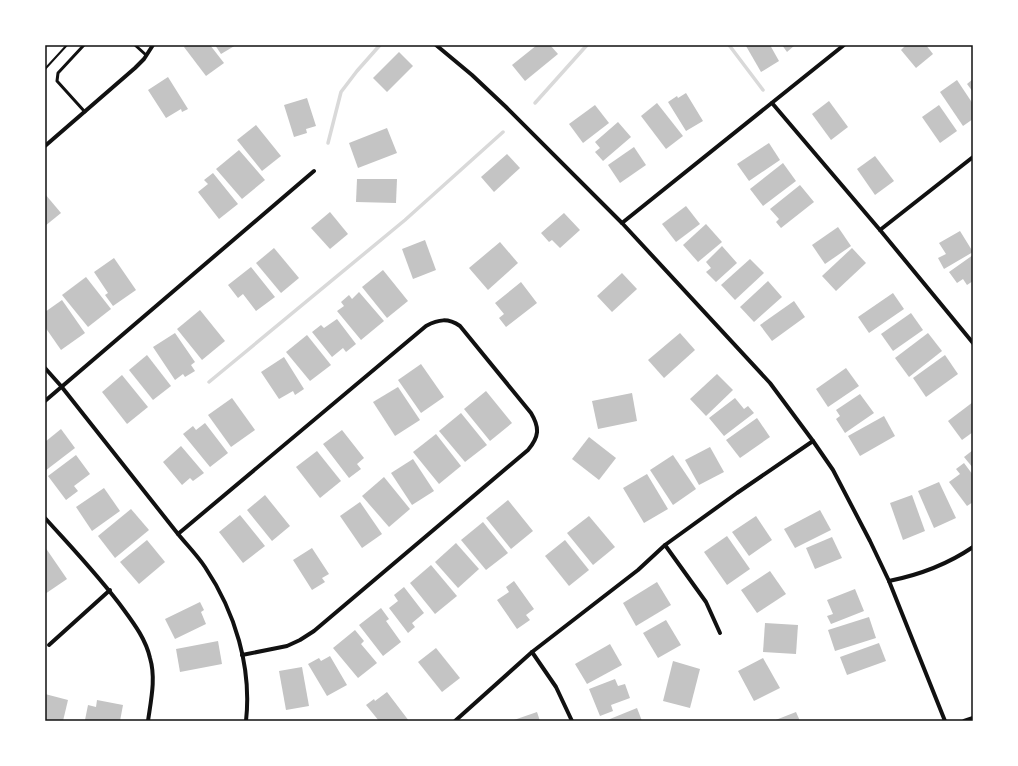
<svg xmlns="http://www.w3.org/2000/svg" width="1018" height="766" font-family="'Roboto Condensed',sans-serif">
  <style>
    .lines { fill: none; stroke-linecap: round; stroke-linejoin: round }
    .stream { stroke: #d9d9d9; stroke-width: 3.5 }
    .building { fill: #c4c4c4 }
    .path { stroke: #111; stroke-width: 2 }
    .service { stroke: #111; stroke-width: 3 }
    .minor { stroke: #111; stroke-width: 4 }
    .neatline { fill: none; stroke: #111; stroke-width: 1.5 }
  </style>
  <rect width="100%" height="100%" fill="#fff"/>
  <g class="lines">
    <g class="stream">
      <polyline points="729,45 763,90"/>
      <polyline points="535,103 587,45"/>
      <polyline points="328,143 341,92 357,71 380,45"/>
      <polyline points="209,382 405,220 503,132"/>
    </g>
  </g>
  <g class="building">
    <polygon points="186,45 210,45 224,63 206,76 184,47"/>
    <polygon points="215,45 236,45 221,54"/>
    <polygon points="537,45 550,45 558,54 525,81 512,65"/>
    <polygon points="747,45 770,45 779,61 761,72 746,46"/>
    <polygon points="782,45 795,45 787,52"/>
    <polygon points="906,45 926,45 933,54 916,68 901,50"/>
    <polygon points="399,52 413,66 387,92 373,78"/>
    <polygon points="168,77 188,109 182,112 181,109 166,118 148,90"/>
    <polygon points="973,79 973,92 967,84"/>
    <polygon points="957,80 973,104 973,119 963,126 940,92"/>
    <polygon points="686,93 703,121 686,131 668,102 677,96 678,98"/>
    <polygon points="307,98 316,126 306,129 307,133 294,137 284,105"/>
    <polygon points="829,101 848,127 831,140 812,114"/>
    <polygon points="657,103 683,136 666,149 641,116"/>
    <polygon points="595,105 609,123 583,143 569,124"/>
    <polygon points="939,105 957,131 940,143 922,117"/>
    <polygon points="618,122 631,137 603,161 595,152 600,148 595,142"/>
    <polygon points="256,125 281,156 262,171 237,140"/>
    <polygon points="387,128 397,153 358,168 349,143"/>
    <polygon points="769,143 780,160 749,181 737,164"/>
    <polygon points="634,147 646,165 620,183 608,165"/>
    <polygon points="239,150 265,180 242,199 216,169"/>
    <polygon points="507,154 520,168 494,192 481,177"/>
    <polygon points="875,156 894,181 875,195 857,169"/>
    <polygon points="783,163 796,181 763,206 750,189"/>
    <polygon points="213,173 238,204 219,219 198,192 208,184 204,180"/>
    <polygon points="357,179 397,179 396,203 356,202"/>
    <polygon points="800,185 814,202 781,228 776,222 779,219 770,209"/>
    <polygon points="45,194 61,213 45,226"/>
    <polygon points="686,206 700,224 676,242 662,224"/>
    <polygon points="330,212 348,234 330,249 311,228"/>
    <polygon points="564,213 580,230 560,248 552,240 549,242 541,233"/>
    <polygon points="706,224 722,242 698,262 683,245"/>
    <polygon points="838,227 851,246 825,264 812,245"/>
    <polygon points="960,231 973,252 944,269 938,258 946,254 939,243"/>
    <polygon points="425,240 436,270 413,279 402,249"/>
    <polygon points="500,242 518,263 488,290 469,268"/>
    <polygon points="722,246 737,263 716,282 706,272 711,268 706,262"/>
    <polygon points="274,248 299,278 281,293 256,263"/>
    <polygon points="852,248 866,263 836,291 822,276"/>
    <polygon points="973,255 973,281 967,285 963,279 957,283 949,272"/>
    <polygon points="114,258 136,290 113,306 105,295 108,293 94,272"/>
    <polygon points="750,259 764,273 735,300 721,285"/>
    <polygon points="251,267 275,297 256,311 243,294 238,298 228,285"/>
    <polygon points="383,270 408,301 387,318 362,287"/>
    <polygon points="622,273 637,289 612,312 597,296"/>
    <polygon points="86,277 111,309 88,327 62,295"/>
    <polygon points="768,281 782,297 754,322 740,307"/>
    <polygon points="521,282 537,303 506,327 499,318 504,314 495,303"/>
    <polygon points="359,292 384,321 361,340 337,311 344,306 341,302 349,295 352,299"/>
    <polygon points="893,293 904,309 869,333 858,317"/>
    <polygon points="62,300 85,333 61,350 45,327 45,312"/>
    <polygon points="794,301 805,317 772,341 760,325"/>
    <polygon points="200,310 225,341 202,360 177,329"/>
    <polygon points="911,313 923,330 893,351 881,334"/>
    <polygon points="337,319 356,344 346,352 343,348 332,357 312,332 321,325 324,328"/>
    <polygon points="175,333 195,362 191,365 195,371 185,377 183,374 175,380 153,347"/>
    <polygon points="680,333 695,350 664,378 648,360"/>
    <polygon points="928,333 942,351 909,377 895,358"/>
    <polygon points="307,335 331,365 310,381 286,352"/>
    <polygon points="147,355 171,386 153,400 129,370"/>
    <polygon points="945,355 958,374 926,397 913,378"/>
    <polygon points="284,357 304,389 295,395 293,391 279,399 261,372"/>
    <polygon points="421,364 444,397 421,413 398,380"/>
    <polygon points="846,368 859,386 828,407 816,389"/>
    <polygon points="717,374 733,390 706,416 690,399"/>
    <polygon points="122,375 148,407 127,424 102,392"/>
    <polygon points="398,387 420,420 395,436 373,402"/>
    <polygon points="486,391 512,423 490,441 464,409"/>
    <polygon points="632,393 637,421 598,429 592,401"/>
    <polygon points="860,394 874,413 845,433 836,419 840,416 836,410"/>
    <polygon points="232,398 255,430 231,447 208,415"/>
    <polygon points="735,398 744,409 748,406 754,413 724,436 709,418"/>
    <polygon points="973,402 973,432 962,440 948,421"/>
    <polygon points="461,413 487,445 465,462 439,431"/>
    <polygon points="884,416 895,436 860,456 848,436"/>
    <polygon points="757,418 770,437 740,458 726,440"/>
    <polygon points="205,423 228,453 210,467 183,434 193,426 196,430"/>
    <polygon points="61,429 75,448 45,471 45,442"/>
    <polygon points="342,430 364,458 357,464 361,469 349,478 323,444"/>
    <polygon points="436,434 461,466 439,484 413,452"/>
    <polygon points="589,437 616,458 599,480 572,459"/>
    <polygon points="181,446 204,473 193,481 190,478 182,485 163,462"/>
    <polygon points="710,447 724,472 699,485 685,460"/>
    <polygon points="973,450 973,468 964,457"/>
    <polygon points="317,451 341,481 320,498 296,467"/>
    <polygon points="76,455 90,474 74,486 78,491 66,500 48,476"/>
    <polygon points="673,455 696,489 673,505 650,470"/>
    <polygon points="413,459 434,491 412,505 391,473"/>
    <polygon points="964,463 973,475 973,502 967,506 949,482 960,474 956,469"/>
    <polygon points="647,474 668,509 644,523 623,488"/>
    <polygon points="384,477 410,509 389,527 362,496"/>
    <polygon points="939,482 956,518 934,528 918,491"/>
    <polygon points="104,488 120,511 92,531 76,507"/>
    <polygon points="265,495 290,526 272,541 247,510"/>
    <polygon points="912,495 925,531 903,540 890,503"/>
    <polygon points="508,500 533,531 511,549 486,518"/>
    <polygon points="360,502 382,534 362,548 340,516"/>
    <polygon points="131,509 149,530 115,558 98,536"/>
    <polygon points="820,510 831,530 795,548 784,529"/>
    <polygon points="240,515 265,546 243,563 219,532"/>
    <polygon points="589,516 615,547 593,565 567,533"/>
    <polygon points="756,516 772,540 749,556 732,532"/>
    <polygon points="483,522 508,553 486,570 461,540"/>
    <polygon points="727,536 750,569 727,585 704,552"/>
    <polygon points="832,537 842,558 815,569 806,548"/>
    <polygon points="147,540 165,562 139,584 120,562"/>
    <polygon points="565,540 589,570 569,586 545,556"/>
    <polygon points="456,543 479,569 458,588 435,562"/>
    <polygon points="45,547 67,579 45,594"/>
    <polygon points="312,548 329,574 322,578 325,582 312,590 293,560"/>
    <polygon points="431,565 457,596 435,614 410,583"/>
    <polygon points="770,571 786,594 757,613 741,590"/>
    <polygon points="514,581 534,609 526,615 530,620 517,629 497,600 509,592 506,587"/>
    <polygon points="657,582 671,605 636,626 623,603"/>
    <polygon points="404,587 424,613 412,623 415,627 408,633 389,608 398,601 394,595"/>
    <polygon points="855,589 864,611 831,624 827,616 833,614 827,600"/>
    <polygon points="200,602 204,610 201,612 206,624 175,639 165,619"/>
    <polygon points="381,608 389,619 386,621 401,642 383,656 359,625"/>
    <polygon points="869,617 876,638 835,651 828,630"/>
    <polygon points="666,620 681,645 658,658 643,633"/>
    <polygon points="765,623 798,625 796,654 763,652"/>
    <polygon points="355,630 364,641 361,644 377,663 358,678 333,648"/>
    <polygon points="218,641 222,664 180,672 176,649"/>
    <polygon points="879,643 886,661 847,675 840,657"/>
    <polygon points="610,644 622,665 587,684 575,664"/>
    <polygon points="436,648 460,678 442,692 418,662"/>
    <polygon points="330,656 347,685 327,696 308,664 319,658 321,661"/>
    <polygon points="763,658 780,688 754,701 738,671"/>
    <polygon points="673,661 700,669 690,708 663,701"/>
    <polygon points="302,667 309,706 286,710 279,671"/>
    <polygon points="615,679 618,686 625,684 630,698 611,705 613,711 600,716 589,689"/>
    <polygon points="387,692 409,721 379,721 366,705 374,699 375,701"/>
    <polygon points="45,694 68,700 63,721 45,721"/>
    <polygon points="97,700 123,705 120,721 85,720 88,705 96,707"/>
    <polygon points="637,708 642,721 605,721"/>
    <polygon points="537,712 540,721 511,721"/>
    <polygon points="796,712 800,721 773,721"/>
  </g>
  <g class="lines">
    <polyline class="path" points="45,69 67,45"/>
    <g class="service">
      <polyline points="84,45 58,73 57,81 85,112"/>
      <polyline points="135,45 146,55"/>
    </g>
    <g class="minor">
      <polyline points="436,45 472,75 506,107 622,223 770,383 813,441 833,470 870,541 889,581 945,721"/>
      <polyline points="772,103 880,230 973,343"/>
      <polyline points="45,146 135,68 144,59 153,45"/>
      <polyline points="622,223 844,45"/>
      <polyline points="880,230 973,157"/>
      <path d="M45 368 61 386 178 534C187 545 197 555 205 567 235 612 252 667 246 721"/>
      <polyline points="45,401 314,171"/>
      <path d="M45 518C72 548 100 577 124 610 135 625 146 640 150 658 156 678 151 700 148 721"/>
      <path d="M178 534 426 326C439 319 448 318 460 326L531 413C540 428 539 437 528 450L314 631 300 640 287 646 242 655"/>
      <polyline points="665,545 706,602 720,633"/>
      <path d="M889 581C919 575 948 564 973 547"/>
      <polyline points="49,645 110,590"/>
      <polyline points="532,652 556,687 572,721"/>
      <polyline points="455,721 532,652 638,570 665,545 737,493 813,441"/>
      <polyline points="964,721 973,718"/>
    </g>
  </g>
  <rect width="1018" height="766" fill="none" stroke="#ffffff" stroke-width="92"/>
  <rect x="46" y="46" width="926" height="674" class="neatline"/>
</svg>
